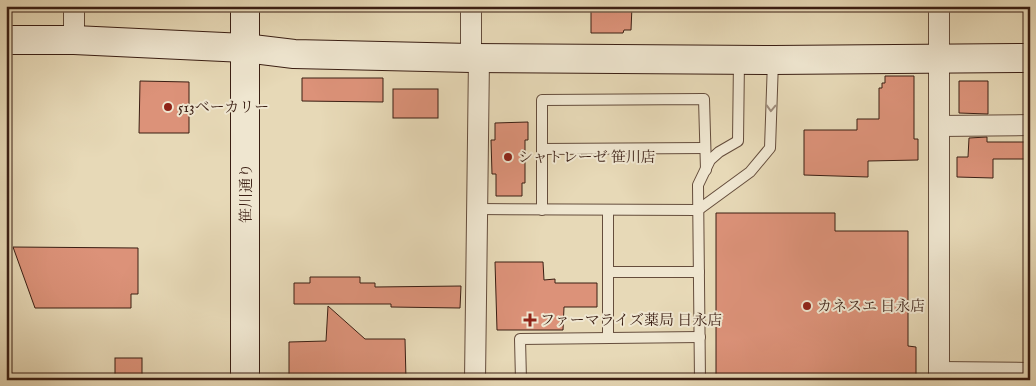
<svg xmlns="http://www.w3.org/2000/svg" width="1036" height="386" font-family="'IM FELL English','Noto Serif JP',serif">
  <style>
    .building { fill: #dc9279; stroke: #3a1e13 }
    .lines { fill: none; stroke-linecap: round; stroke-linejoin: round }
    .lane-casing { stroke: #654d3c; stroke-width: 12 }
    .street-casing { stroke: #654d3c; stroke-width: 22 }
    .secondary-casing { stroke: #3a1e13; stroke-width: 30 }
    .lane { stroke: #efe6d0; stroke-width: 10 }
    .street { stroke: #efe6d0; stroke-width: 20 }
    .secondary { stroke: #efe6d0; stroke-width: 28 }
    .oneway { stroke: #9e8c7b }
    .poi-dot { fill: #8f2418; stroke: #efe6d0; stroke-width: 2 }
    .labels { text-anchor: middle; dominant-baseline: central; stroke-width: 4; stroke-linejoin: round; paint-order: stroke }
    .poi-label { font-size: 15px; fill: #3a1e13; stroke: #efe6d0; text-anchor: start }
    .street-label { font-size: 15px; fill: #3a1e13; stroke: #efe6d0 }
  </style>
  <rect width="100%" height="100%" fill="#e7d9b7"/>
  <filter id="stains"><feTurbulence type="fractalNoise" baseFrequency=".004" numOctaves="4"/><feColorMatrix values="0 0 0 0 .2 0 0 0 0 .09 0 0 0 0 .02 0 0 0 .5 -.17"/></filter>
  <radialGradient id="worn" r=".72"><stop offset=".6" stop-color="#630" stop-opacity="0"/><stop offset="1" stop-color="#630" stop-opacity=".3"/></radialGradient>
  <g class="building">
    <polygon points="591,6 632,6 631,30 624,30 623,33 591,33"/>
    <polygon points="885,76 914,76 914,139 918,139 918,160 868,161 868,177 804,175 804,130 857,130 857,119 879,119 879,88 882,88 882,83 885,83"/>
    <polygon points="302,78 383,78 383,102 302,101"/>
    <polygon points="140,81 189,82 189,133 139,133"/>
    <polygon points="959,81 988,81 988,114 959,113"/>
    <rect x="393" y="89" width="45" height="29"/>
    <polygon points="528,122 528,140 525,140 525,183 522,183 522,196 496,196 496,174 492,174 491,140 495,140 495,123"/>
    <polygon points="987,137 987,142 1030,142 1030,159 993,159 993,178 957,177 957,157 968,157 969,138"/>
    <polygon points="716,213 835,213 835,231 908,231 908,346 916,347 916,380 716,380"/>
    <polygon points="13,247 138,248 138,294 131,294 131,308 35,308"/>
    <polygon points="495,262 543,262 544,280 555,279 555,283 597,283 597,307 564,307 563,330 497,330"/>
    <polygon points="310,277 360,277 360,283 375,283 375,287 461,286 460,308 391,307 391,304 294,304 294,283 310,283"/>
    <polygon points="328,306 365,339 405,339 406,380 289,380 289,342 326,341"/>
    <rect x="115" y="358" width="27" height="22"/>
  </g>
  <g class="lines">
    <g class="lane-casing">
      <g id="lane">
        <polyline points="542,149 705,148"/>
        <polyline points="477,209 698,210 750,172 770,148 773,61"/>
        <polyline points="542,210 542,100 704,99 706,170"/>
        <polyline points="608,210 608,338"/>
        <polyline points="608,272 699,272"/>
        <polyline points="521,380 520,339 700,337"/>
        <polyline points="700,380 698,185 710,160 719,152 738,141 739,60"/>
      </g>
    </g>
    <g class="street-casing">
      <g id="street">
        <polyline points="74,6 74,40"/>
        <polyline points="471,58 471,6"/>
        <polyline points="939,126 1030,125"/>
        <polyline points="939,372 1030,373"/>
        <polyline points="475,380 479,58"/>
        <polyline points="939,380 939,6"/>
      </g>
    </g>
    <g class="secondary-casing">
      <g id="secondary">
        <polyline points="245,6 245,380"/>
        <polyline points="6,40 74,40 245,48 294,54 471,58 773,60 1030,58"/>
      </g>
    </g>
    <use href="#lane" class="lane"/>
    <use href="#street" class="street"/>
    <use href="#secondary" class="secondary"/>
  </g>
  <defs><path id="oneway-chevron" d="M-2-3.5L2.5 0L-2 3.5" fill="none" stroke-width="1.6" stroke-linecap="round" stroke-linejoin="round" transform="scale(1.25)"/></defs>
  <use class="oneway" href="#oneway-chevron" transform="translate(771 108) rotate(92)"/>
  <g class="poi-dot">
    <circle cx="168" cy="107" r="5"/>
    <circle cx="508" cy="157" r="5"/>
    <circle cx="807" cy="306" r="5"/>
    <path d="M527.5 312.5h5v5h5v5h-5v5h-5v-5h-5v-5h5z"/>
  </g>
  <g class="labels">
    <g class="poi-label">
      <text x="178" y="107">513ベーカリー</text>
      <text x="518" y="157">シャトレーゼ 笹川店</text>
      <text x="817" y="306">カネスエ 日永店</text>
      <text x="540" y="320">ファーマライズ薬局 日永店</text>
    </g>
    <g class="street-label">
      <text transform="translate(246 193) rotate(-90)">笹川通り</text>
    </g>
  </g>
  <rect width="1036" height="386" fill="none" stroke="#e7d9b7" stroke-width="25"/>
  <rect x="8" y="8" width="1021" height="371" fill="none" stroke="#3a1e13" stroke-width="2.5"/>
  <rect x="12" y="12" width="1011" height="361" fill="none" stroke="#3a1e13"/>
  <rect width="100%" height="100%" filter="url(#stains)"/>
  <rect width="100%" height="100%" fill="url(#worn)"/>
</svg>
